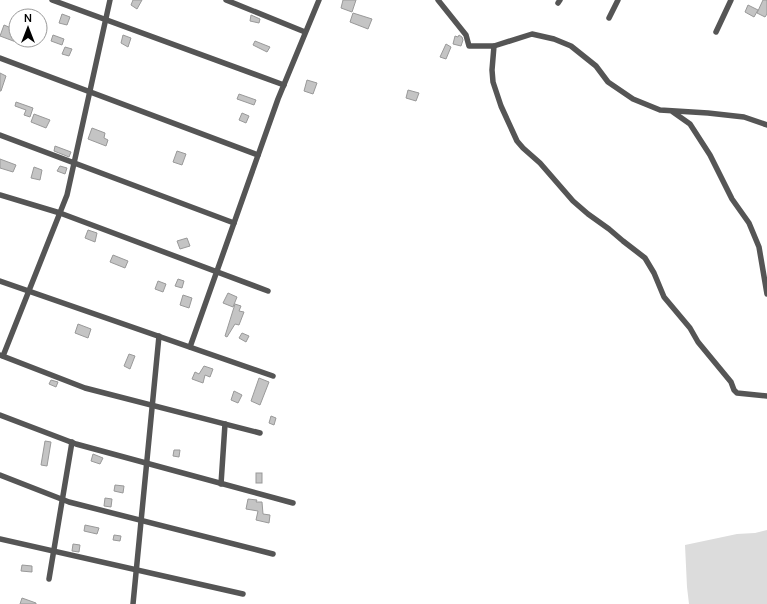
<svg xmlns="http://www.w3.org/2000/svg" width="767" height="604" font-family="Manrope,sans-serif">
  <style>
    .green { fill: #dcdcdc }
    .building { fill: #c4c4c4; stroke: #999 }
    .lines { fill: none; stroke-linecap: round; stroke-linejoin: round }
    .minor { stroke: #555; stroke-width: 5.5 }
  </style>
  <rect width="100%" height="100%" fill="#fff"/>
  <polygon class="green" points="767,530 767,604 689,604 687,587 685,545 737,534 755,533"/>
  <g class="building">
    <polygon points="133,0 142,0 137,9 131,5"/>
    <polygon points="343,0 356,0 352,12 341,8"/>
    <polygon points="763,0 767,0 767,14 765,17 757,13"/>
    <polygon points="748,5 758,10 754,17 745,12"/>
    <polygon points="353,13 372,19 368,29 350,22"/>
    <polygon points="62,14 70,17 67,25 59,23"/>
    <polygon points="251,15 260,19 259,23 250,21"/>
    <polygon points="4,25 16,30 16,42 0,36"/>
    <polygon points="53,35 64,39 62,45 51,41"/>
    <polygon points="123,35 131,38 128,47 121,43"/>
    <polygon points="459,35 462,37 463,40 461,46 453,44 455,36 458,37"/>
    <polygon points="255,41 270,47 267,52 253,45"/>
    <polygon points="446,44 451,47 446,59 440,57"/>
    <polygon points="65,47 72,49 69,56 62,54"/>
    <polygon points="0,73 6,76 1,91 0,91"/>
    <polygon points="307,80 317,83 313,94 304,91"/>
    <polygon points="408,90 419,93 416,101 406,98"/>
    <polygon points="239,94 256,100 254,105 237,99"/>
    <polygon points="16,102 33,108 30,117 24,115 26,110 15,106"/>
    <polygon points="242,113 249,116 246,123 239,120"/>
    <polygon points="34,114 50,120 46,128 31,122"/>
    <polygon points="92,128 105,133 104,138 108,140 106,146 88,139"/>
    <polygon points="55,146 71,152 69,157 54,151"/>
    <polygon points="177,151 186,154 182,165 173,162"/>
    <polygon points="0,159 16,165 13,172 0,168"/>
    <polygon points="60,166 67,168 65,174 57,171"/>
    <polygon points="34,167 42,170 40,180 31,178"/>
    <polygon points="88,230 97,233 95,242 85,238"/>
    <polygon points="187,238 190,246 180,249 177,241"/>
    <polygon points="113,255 128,261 125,268 110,262"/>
    <polygon points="178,279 184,281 182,288 175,286"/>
    <polygon points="158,281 166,284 163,292 155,289"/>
    <polygon points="228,293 237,297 233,307 223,303"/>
    <polygon points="183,295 192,298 189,308 180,305"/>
    <polygon points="235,304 241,306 239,311 244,312 239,325 235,324 227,337 225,336"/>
    <polygon points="78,324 91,329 88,338 75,333"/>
    <polygon points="242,333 249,336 246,342 239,338"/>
    <polygon points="129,354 135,356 130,369 124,366"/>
    <polygon points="204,366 213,369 210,377 205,375 203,383 192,379 195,372 199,374"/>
    <polygon points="259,378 269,382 260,405 251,401"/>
    <polygon points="51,380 58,382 56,387 49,384"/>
    <polygon points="234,391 242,395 238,403 231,400"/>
    <polygon points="271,416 276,418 274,425 269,423"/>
    <polygon points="45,441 51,442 47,466 41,465"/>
    <polygon points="174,450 180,450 179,457 173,456"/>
    <polygon points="93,454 103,458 100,464 91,461"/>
    <rect x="256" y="473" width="6" height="10"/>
    <polygon points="115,485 124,486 123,493 114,491"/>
    <polygon points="105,498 112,499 111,507 104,506"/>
    <polygon points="248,499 257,500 256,502 262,502 263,514 270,515 269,523 256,520 258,511 246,509"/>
    <polygon points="85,525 99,528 97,534 84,531"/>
    <polygon points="114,535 121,536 120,541 113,540"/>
    <polygon points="73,544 80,545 79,552 72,551"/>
    <polygon points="22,565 32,566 32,572 21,571"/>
    <polygon points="22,598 36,603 36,604 20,604"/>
  </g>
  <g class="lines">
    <g class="minor">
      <polyline points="52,0 284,85"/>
      <polyline points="226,0 305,32"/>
      <polyline points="438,0 466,35 469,46 494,46"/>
      <polyline points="558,3 560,0"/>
      <polyline points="609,18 618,0"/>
      <polyline points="716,32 731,0"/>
      <polyline points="0,58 258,155"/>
      <polyline points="673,112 690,124 710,155 732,199 749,223 759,247 767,294"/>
      <polyline points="767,125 744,117 708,113 660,110 633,99 608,82 596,66 571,46 554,39 532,34 494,46 492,70 493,82 501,106 517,141 523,148 540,163 573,201 588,214 609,229 623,241 645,258 654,273 664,297 690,328 698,342 731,382 734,390 737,393 767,396"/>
      <polyline points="0,135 234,223"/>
      <polyline points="0,195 60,213 268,291"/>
      <polyline points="0,281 273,376"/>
      <polyline points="190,347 278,99 319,0"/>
      <polyline points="0,355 85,388 260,433"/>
      <polyline points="3,356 67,195 110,0"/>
      <polyline points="0,415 76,444 293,503"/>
      <polyline points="0,475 69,502 273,554"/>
      <polyline points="221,484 225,424"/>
      <polyline points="0,539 243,594"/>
      <polyline points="49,579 72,442"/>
      <polyline points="133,604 159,336"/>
    </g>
  </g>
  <g transform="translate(28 28)"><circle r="19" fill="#ffffff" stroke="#999999"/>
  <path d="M0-3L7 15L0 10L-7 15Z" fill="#000000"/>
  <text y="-6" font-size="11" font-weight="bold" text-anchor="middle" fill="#000000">N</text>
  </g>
</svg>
